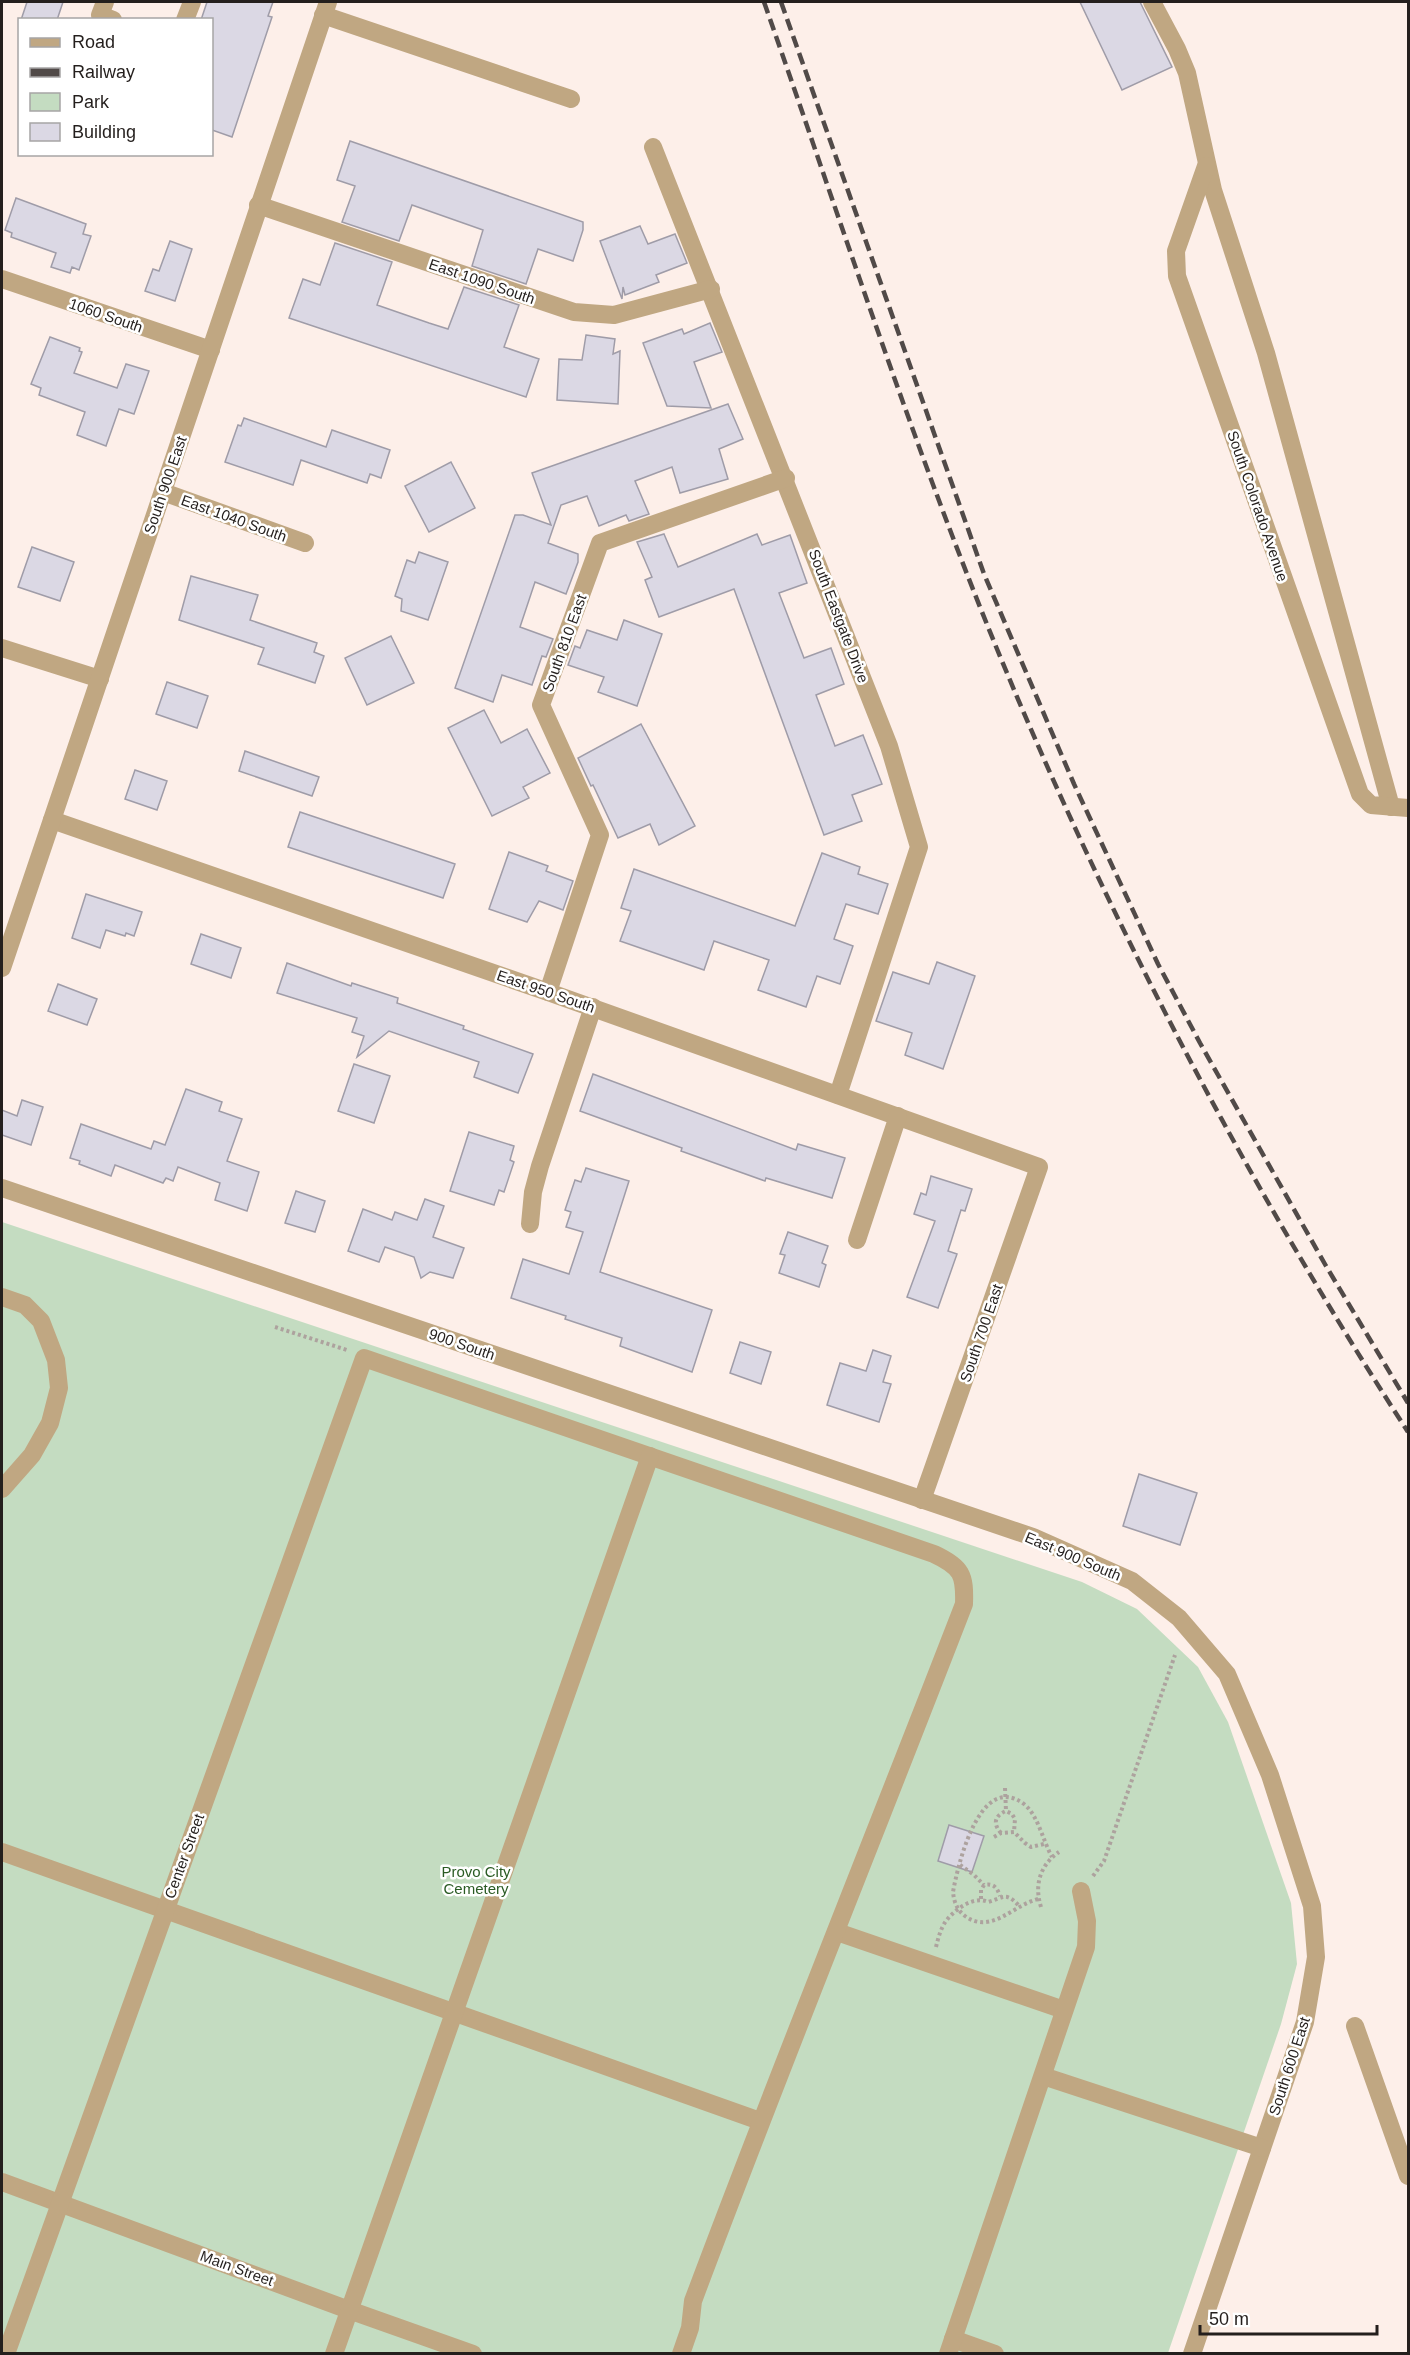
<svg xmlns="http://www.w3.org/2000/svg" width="1410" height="2355" font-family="Helvetica,sans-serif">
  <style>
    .green { fill: #c4dcc1 }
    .building { fill: #dbd8e4; stroke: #9f9ca8; stroke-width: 1.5 }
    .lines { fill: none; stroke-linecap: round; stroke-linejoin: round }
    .path { stroke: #ada29e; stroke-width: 4; stroke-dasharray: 3 3; stroke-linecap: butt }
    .minor { stroke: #c0a782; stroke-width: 18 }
    .rail { stroke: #514a48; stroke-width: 4.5; stroke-dasharray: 12 6; stroke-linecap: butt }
    .labels { text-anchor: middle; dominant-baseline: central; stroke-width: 5; stroke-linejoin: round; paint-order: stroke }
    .street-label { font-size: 15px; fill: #241f1d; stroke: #fff }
    .park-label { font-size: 15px; fill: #2a5b24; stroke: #fff }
  </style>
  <rect width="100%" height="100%" fill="#fdefe9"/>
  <polygon class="green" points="2,1222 1082,1582 1137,1609 1198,1667 1228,1722 1291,1903 1297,1964 1281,2024 1168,2353 2,2354"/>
  <g class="building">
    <polygon points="27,2 63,2 57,20 21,20"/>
    <polygon points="207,2 273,2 268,16 272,17 232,137 212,130 212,20 201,20"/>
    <polygon points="1080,2 1140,2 1172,67 1122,90"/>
    <polygon points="350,141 583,222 583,230 573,261 538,249 526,284 472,266 483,230 412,205 399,241 342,222 355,186 337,180"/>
    <polygon points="16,198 86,224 83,234 91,236 79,270 72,267 70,273 51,267 56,253 11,237 12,233 5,230"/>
    <polygon points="640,226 648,244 675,234 687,263 656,275 659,282 625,295 623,287 622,299 600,241"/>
    <polygon points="170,241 192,249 175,301 145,291 153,269 159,271"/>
    <polygon points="335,243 392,262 377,305 429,323 448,329 464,287 519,305 504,347 539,359 526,397 289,318 303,279 320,285"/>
    <polygon points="710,323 722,352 694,362 711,408 667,406 643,343 682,329 684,334"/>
    <polygon points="586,335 615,339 613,354 620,351 618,404 557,400 559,359 582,360"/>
    <polygon points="50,337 80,348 79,351 82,352 74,373 117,388 126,364 149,371 134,414 119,409 106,446 77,435 85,412 39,395 41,388 31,384"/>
    <polygon points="728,404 743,439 719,449 728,479 680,493 672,467 635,481 649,514 629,521 626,515 599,526 587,496 561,505 548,543 578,554 578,562 566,594 535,582 520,627 553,639 546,657 542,656 532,685 502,675 493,702 455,688 515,515 523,515 551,525 532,473"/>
    <polygon points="244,418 326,447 332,430 390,450 381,478 370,474 367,483 301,460 293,485 225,462 238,425 241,426"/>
    <polygon points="451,462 475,508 429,532 405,486"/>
    <polygon points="664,534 678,567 757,534 762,545 790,535 807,583 779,593 804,658 831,648 844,684 816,695 835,746 863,735 882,784 852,795 862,821 824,835 734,589 659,617 645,580 652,577 637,542"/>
    <polygon points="32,547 74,562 60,601 18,587"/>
    <polygon points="419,552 448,562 428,620 401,611 402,599 395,596 407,560 415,563"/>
    <polygon points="191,576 258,595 250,620 317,643 314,652 324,656 315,683 258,664 264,648 179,620"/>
    <polygon points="624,620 662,634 637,706 598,692 604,677 568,665 575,646 580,648 587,630 617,640"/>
    <polygon points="391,636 414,683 367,705 345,658"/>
    <polygon points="167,682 208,696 197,728 156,714"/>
    <polygon points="484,710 501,743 527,729 550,773 523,787 529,798 492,816 448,728"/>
    <polygon points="641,724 695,826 659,845 650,824 618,838 593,785 591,786 578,758"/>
    <polygon points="245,751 319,777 312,796 239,771"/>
    <polygon points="135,770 167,781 157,810 125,799"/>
    <polygon points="300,812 455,864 443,898 288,847"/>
    <polygon points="509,852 548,866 546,871 573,881 563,910 539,901 527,922 489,909"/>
    <polygon points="822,853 860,867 858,874 888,884 878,914 846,904 834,939 853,946 840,984 817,976 806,1007 758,990 769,960 714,941 704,970 620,941 631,911 621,908 634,869 795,926"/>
    <polygon points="86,894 142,912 134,936 126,933 125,936 106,930 100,948 72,938"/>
    <polygon points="201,934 241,948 231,978 191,964"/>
    <polygon points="937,962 975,976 943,1069 905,1055 912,1033 876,1021 893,972 929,984"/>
    <polygon points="287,963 351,986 352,983 398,998 397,1003 464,1026 463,1029 533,1054 518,1093 474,1077 479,1062 389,1031 357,1057 364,1036 352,1032 357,1018 277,993"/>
    <polygon points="58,984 97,999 87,1025 48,1011"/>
    <polygon points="354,1064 390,1076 374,1123 338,1111"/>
    <polygon points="593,1074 796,1150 798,1144 845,1158 832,1198 766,1178 765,1181 681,1151 682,1148 580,1111"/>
    <polygon points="186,1089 222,1102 219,1111 242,1119 227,1161 259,1172 247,1211 215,1200 220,1183 178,1167 173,1181 166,1178 163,1183 115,1165 111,1176 79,1164 80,1161 70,1158 81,1124 151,1149 154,1141 165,1145"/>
    <polygon points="22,1100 43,1107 31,1145 2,1135 2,1110 17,1116"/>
    <polygon points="469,1132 514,1146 510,1160 514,1162 504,1192 499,1190 494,1205 450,1191"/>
    <polygon points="586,1168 629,1181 600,1272 712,1310 692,1372 620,1346 622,1338 565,1319 566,1316 511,1298 523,1259 569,1274 583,1232 566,1227 571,1212 565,1210 575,1180 581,1182"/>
    <polygon points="931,1176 972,1189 965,1211 961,1210 948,1251 957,1254 938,1308 907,1297 935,1221 914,1214 921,1193 926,1195"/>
    <polygon points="296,1191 325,1201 315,1232 285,1223"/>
    <polygon points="425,1199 444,1206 433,1237 464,1248 453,1278 430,1272 421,1278 414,1257 385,1247 379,1262 348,1251 363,1209 392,1220 395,1212 417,1220"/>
    <polygon points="788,1232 828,1246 822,1263 826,1265 819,1287 779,1273 785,1255 780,1254"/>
    <polygon points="740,1342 771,1352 761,1384 730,1373"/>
    <polygon points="873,1350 891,1356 883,1382 891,1384 879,1422 827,1405 840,1363 866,1371"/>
    <polygon points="1139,1474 1197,1493 1180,1545 1123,1526"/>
    <polygon points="949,1825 984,1836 972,1872 938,1861"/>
  </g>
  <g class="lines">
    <g class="path">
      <polyline points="275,1327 347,1350"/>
      <polyline points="1005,1788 1006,1811"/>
      <path d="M1001 1833C993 1824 994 1816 1006 1811L1012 1814 1015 1819 1014 1832"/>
      <polyline points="994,1837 1001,1833 1014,1832 1025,1843 1031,1847 1044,1844"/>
      <polyline points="960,1865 974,1875 984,1885"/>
      <polyline points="1093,1876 1104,1861 1175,1655"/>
      <path d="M981 1899V1890L984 1885C993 1883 997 1887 1000 1896"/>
      <path d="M1038 1899C1013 1905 991 1935 965 1916 957 1910 954 1902 953 1892 958 1864 980 1771 1024 1804 1038 1815 1043 1841 1052 1857"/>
      <path d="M1041 1907C1034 1885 1040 1865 1059 1852"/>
      <path d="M936 1947C938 1939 940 1931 944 1924 952 1911 973 1895 988 1902 1003 1898 1006 1891 1019 1906"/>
    </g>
    <g class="minor">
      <polyline points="105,2 100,15 113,20"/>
      <polyline points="1152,2 1177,49 1187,73 1213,190 1266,353 1391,807"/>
      <polyline points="323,15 571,99"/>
      <polyline points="185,20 192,2"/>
      <polyline points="653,147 889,746 919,847 838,1095"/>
      <polyline points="1206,166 1176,251 1177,276 1360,794 1371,805 1408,808"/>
      <polyline points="258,205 574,312 614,315 711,289"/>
      <polyline points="2,279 211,350"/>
      <polyline points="163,492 305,543"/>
      <polyline points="2,648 100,679"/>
      <polyline points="52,820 548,992 1039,1167 922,1500"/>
      <polyline points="2,968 328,2"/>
      <polyline points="548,992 600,835 541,705 600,543 786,478"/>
      <polyline points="2,1188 1033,1537 1132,1581 1179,1618 1227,1674 1270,1775 1312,1906 1316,1957 1305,2022 1192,2354"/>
      <polyline points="530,1224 533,1192 540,1166 593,1007"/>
      <polyline points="857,1240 898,1116"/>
      <polyline points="2,1297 25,1305 41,1321 56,1360 59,1388 50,1423 32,1455 2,1489"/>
      <polyline points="2,1852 760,2121"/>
      <polyline points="837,1932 1064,2010"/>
      <polyline points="1355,2026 1408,2176"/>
      <polyline points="1043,2076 1262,2148"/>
      <polyline points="2,2182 349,2310 473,2354"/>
      <polyline points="953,2339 995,2354"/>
      <path d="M6 2354 364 1358 934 1554C962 1567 965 1575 964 1604 874 1837 780 2068 693 2301L690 2328 681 2354"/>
      <polyline points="334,2354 650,1456"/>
      <polyline points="948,2354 1086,1947 1087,1921 1081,1891"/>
    </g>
    <g class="rail">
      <path d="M764 2C840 218 910 437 997 649 1109 921 1248 1185 1408 1432"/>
      <polyline points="781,2 984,574 1074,784 1158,964 1200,1043 1326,1266 1408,1403"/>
    </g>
  </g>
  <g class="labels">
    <g class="street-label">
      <text transform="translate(482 281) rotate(19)">East 1090 South</text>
      <text transform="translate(106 315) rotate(19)">1060 South</text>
      <text transform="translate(165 485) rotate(-71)">South 900 East</text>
      <text transform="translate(1258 506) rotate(71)">South Colorado Avenue</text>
      <text transform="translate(234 518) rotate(20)">East 1040 South</text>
      <text transform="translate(839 616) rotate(69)">South Eastgate Drive</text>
      <text transform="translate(564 643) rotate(-70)">South 810 East</text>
      <text transform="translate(546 991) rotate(19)">East 950 South</text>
      <text transform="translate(981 1333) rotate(-71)">South 700 East</text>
      <text transform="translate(462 1344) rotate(19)">900 South</text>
      <text transform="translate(1073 1556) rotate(23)">East 900 South</text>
      <text transform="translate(184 1856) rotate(-70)">Center Street</text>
      <text transform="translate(1289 2066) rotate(-72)">South 600 East</text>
      <text transform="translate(237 2268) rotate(20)">Main Street</text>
    </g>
    <g class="park-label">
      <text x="476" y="1871">Provo City<tspan x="476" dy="17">Cemetery</tspan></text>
    </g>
  </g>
  <rect width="1410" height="2355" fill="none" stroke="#241f1d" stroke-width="6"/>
  <rect x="18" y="18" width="195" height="138" fill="#ffffff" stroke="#a7a5a5" stroke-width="1.5"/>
  <rect x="30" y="38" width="30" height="9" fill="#c0a782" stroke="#a7a5a5" stroke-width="1.5"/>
  <text x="72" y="48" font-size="18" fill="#241f1d">Road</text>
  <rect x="30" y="68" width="30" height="9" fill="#514a48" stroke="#a7a5a5" stroke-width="1.5"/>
  <text x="72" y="78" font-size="18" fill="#241f1d">Railway</text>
  <rect x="30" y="93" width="30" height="18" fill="#c4dcc1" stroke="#a7a5a5" stroke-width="1.5"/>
  <text x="72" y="108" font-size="18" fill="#241f1d">Park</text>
  <rect x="30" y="123" width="30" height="18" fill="#dbd8e4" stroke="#a7a5a5" stroke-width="1.5"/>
  <text x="72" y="138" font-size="18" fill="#241f1d">Building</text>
  <path d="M1200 2325v9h177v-9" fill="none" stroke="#241f1d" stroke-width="3"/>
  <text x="1209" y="2325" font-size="18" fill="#241f1d" stroke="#ffffff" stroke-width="4.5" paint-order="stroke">50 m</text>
</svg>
